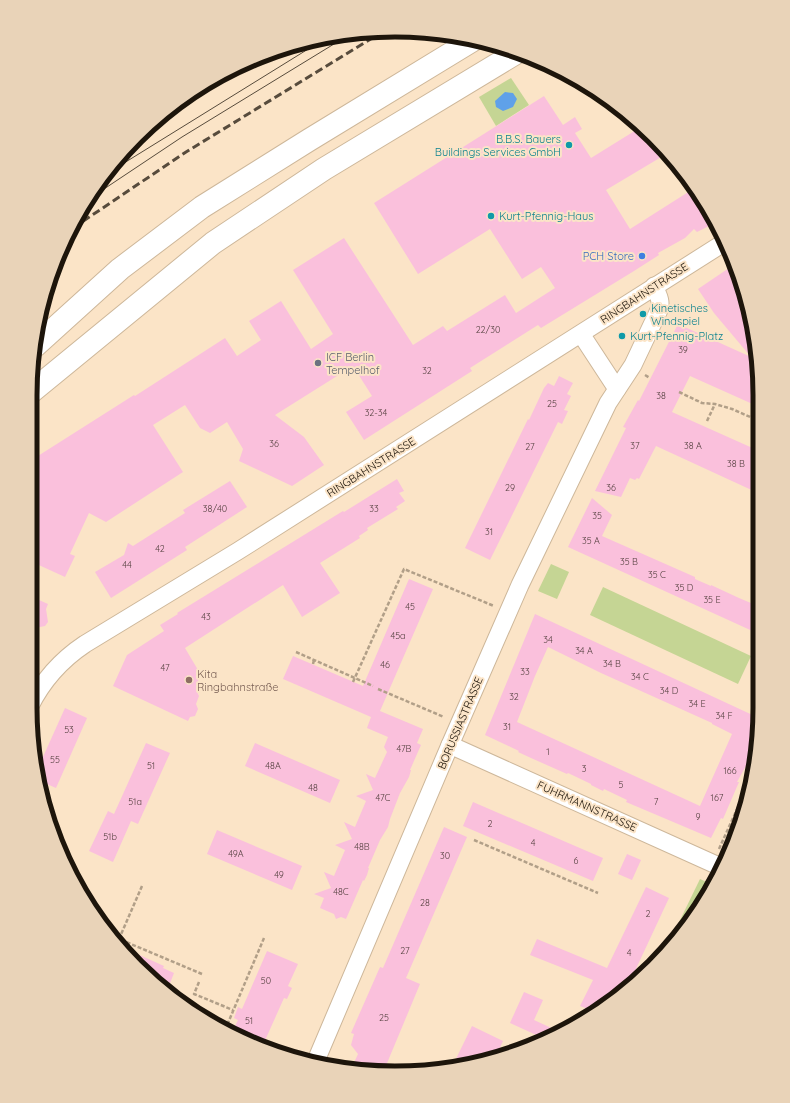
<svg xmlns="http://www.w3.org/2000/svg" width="790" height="1103" font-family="Quicksand,sans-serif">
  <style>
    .green { fill: #c5d594 }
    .water { fill: #5fa1e9 }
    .building { fill: #fac0dc; fill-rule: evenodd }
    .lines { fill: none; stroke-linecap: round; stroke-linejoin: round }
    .street-casing { stroke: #cdb79a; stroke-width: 19 }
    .highway-casing { stroke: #cdb79a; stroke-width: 24 }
    .path { stroke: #b19f88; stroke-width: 2.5; stroke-dasharray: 4 2; stroke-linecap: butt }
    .street { stroke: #fff; stroke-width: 17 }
    .highway { stroke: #fff; stroke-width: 22 }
    .tram { stroke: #574b3c; stroke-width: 1 }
    .rail { stroke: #574b3c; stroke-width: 3; stroke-dasharray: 8 4; stroke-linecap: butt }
    .culture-dot { fill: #0f9aa8; stroke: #fbe4c7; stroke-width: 1.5 }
    .shop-dot { fill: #3f7fe0; stroke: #fbe4c7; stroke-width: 1.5 }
    .worship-dot { fill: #6b7280; stroke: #fbe4c7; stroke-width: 1.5 }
    .education-dot { fill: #8d6e63; stroke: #fbe4c7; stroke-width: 1.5 }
    .labels { text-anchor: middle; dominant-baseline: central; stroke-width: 4; stroke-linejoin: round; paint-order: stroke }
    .number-label { font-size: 9px; fill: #54403f }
    .culture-label { font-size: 11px; fill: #0d838f; stroke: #fbe4c7; text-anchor: start }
    .shop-label { font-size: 11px; fill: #366cbe; stroke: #fbe4c7; text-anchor: end }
    .street-label { font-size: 11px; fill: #1d150b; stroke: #fbe4c7 }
    .worship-label { font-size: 11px; fill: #5b616d; stroke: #fbe4c7; text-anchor: start }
    .education-label { font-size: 11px; fill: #785e54; stroke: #fbe4c7; text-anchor: start }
    .rim { fill: none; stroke: #1d150b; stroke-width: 5 }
  </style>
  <rect width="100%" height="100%" fill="#fbe4c7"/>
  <g class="green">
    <polygon points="511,78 529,105 496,126 479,97"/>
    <polygon points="551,564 569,572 557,599 538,591"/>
    <polygon points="603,587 751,656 738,684 590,615"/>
    <polygon points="750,787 747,803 728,854 722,851"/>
    <polygon points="700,879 713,885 684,930 665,951"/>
  </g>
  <polygon class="water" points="505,92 513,93 517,99 513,107 503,111 496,107 495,101"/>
  <g class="building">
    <polygon points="544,96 563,125 575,117 582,129 575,133 591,158 641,127 668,153 606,190 630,229 693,189 715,223 697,232 694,229 685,238 658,253 659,255 634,271 541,328 538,325 470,368 472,371 364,440 346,412 372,396 353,366 275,415 304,437 324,465 292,486 239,461 243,449 227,422 210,433 200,428 185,405 153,425 183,472 106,522 89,513 70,554 75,556 65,577 30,561 30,461 134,395 135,396 225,338 237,356 261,340 249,321 281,301 311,349 333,334 293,270 344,238 413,345 443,326 447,331 505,295 516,313 555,288 541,267 522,279 490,229 418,274 374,203"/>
    <polygon points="732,266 757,347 757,406 690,376 672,412 757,450 758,493 656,446 639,479 637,478 635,480 630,478 621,497 595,491 626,428 623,427 638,400 639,401 678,324 751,357 714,313 698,289"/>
    <polygon points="559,376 573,383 567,394 571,396 564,410 568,411 562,424 558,422 490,560 465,548 528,419 529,420 544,388 548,383 554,386"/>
    <polygon points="397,479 404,491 399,493 405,501 396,507 398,509 367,528 368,530 359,536 360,538 320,563 340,593 302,617 283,585 185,648 201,675 198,681 201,685 197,692 199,696 196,704 198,709 195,716 190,717 188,721 113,686 127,655 164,631 160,625 178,614 177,613 343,511 344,512"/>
    <polygon points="230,481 247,507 185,547 187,550 111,598 95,572 124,555 128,543 133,546 185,513 183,510"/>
    <polygon points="592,498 612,515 602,536 695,577 695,579 711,586 711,585 739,598 758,606 759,634 568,547"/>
    <polygon points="409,579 433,589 380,711 423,729 417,743 421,745 410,770 411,770 409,777 400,793 390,819 388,827 380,840 368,868 369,868 367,875 364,881 363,880 346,919 341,917 336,919 334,914 320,908 324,898 314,894 331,888 324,872 334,876 345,850 335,845 352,839 344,822 355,827 366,801 356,796 373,790 366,774 375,778 387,752 384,747 388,737 367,728 371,717 283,679 293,656 363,686"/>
    <polygon points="30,596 48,604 46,609 48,622 45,626 30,629"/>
    <path d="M535 614 759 718V732L757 746 737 782H739L723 819 721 818 711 838 626 802 627 800 604 789 603 791 591 785V784L568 773 567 774 531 758 518 752 519 751 485 735ZM548 647 601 673 712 723V724L732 734 700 806 517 722 535 676Z"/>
    <polygon points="65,708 87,718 56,788 40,781 38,768"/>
    <polygon points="146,743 170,753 138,824 131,821 113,862 89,851 108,811 114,814"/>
    <polygon points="255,743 340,780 330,803 245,766"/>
    <polygon points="473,802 603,858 593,881 463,826"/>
    <polygon points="444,827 467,837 406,978 420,984 385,1068 352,1067 358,1054 351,1045 354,1034 351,1033 380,967 383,968"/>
    <polygon points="217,830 302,866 292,890 207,854"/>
    <polygon points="627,854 641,860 632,880 618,874"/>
    <polygon points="646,887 669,898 627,988 591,1010 580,1006 593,980 530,955 537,939 607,968"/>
    <polygon points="124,948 164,966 163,968 174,973 167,991 155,983"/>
    <polygon points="267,951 298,964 288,986 292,988 287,999 284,998 263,1045 231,1034 238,1020 234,1018 238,1007 242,1009"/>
    <polygon points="524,992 543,1000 534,1020 558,1031 545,1039 510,1023"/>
    <polygon points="472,1026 503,1041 496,1056 452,1067"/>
  </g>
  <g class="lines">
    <g class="street-casing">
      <g id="street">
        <polyline points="581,334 617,389"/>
        <path d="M30 706C43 680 61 660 85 644L238 551 725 242"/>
        <polyline points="450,745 723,868"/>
        <path d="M315 1063 450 745 520 585 608 403 633 365 659 310C662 301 658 295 654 286"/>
      </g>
    </g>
    <g class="highway-casing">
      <g id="highway">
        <polyline points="35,346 120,269 202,207 309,140 473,40"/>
        <polyline points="30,393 213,243 324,169 516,53"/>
      </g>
    </g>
    <g class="path">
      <polyline points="645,375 650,378"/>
      <polyline points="679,392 702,403 715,404 732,409 757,420"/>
      <polyline points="707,421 715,404"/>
      <polyline points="755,446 757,442"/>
      <polyline points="296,652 373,686"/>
      <polyline points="313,664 314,660"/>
      <polyline points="353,682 404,569 494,606"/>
      <polyline points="378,689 444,717"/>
      <polyline points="474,840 598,893"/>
      <polyline points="719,849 752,776"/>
      <polyline points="65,853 66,853"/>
      <polyline points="142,886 119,939 202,974"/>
      <polyline points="199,982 194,994 233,1010"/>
      <polyline points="225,1030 264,938"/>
    </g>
    <use href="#street" class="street"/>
    <use href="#highway" class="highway"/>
    <g class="tram">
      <polyline points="116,168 326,38"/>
      <polyline points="92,197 182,137 352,33"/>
    </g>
    <polyline class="rail" points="73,228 186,152 382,32"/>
  </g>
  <g class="culture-dot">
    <circle cx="569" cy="145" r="4"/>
    <circle cx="491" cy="216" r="4"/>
    <circle cx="643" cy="314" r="4"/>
    <circle cx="622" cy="336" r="4"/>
  </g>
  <circle class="shop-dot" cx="642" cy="256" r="4"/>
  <circle class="worship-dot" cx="318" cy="363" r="4"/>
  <circle class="education-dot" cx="189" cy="680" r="4"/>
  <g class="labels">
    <g class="number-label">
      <text x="488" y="329">22/30</text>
      <text x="683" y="349">39</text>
      <text x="427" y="370">32</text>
      <text x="661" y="395">38</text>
      <text x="552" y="403">25</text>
      <text x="376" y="412">32-34</text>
      <text x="274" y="443">36</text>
      <text x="635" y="445">37</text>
      <text x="693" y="445">38 A</text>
      <text x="530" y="446">27</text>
      <text x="736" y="463">38 B</text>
      <text x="510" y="487">29</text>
      <text x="611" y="487">36</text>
      <text x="215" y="508">38/40</text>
      <text x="374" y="508">33</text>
      <text x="597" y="515">35</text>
      <text x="489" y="531">31</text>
      <text x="591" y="540">35 A</text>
      <text x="160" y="548">42</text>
      <text x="629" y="561">35 B</text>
      <text x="127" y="564">44</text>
      <text x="657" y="574">35 C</text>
      <text x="684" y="587">35 D</text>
      <text x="712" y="599">35 E</text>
      <text x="410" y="606">45</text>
      <text x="206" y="616">43</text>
      <text x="398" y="635">45a</text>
      <text x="548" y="639">34</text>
      <text x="584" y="650">34 A</text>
      <text x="612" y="663">34 B</text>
      <text x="385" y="664">46</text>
      <text x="165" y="667">47</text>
      <text x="525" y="671">33</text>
      <text x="640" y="676">34 C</text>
      <text x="669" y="690">34 D</text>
      <text x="514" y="696">32</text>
      <text x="697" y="703">34 E</text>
      <text x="724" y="715">34 F</text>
      <text x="507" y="726">31</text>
      <text x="69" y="729">53</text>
      <text x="404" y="748">47B</text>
      <text x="548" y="751">1</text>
      <text x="55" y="759">55</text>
      <text x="151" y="765">51</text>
      <text x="273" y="765">48A</text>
      <text x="584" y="768">3</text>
      <text x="730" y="770">166</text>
      <text x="621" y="784">5</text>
      <text x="313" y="787">48</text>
      <text x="383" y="797">47C</text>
      <text x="717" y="797">167</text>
      <text x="135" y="801">51a</text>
      <text x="656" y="801">7</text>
      <text x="698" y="816">9</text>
      <text x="490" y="823">2</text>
      <text x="110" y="836">51b</text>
      <text x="533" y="842">4</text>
      <text x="362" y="846">48B</text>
      <text x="236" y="853">49A</text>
      <text x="445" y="855">30</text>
      <text x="576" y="860">6</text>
      <text x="279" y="874">49</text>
      <text x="341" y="891">48C</text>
      <text x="425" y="902">28</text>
      <text x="648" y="913">2</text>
      <text x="405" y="950">27</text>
      <text x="629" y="952">4</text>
      <text x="266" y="980">50</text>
      <text x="384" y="1017">25</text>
      <text x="249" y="1020">51</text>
    </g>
    <g class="culture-label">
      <text x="561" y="139" text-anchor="end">B.B.S. Bauers<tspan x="561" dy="13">Buildings Services GmbH</tspan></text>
      <text x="499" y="216">Kurt-Pfennig-Haus</text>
      <text x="651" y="308">Kinetisches<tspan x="651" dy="13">Windspiel</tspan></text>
      <text x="630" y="336">Kurt-Pfennig-Platz</text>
    </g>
    <g class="shop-label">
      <text x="634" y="256">PCH Store</text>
    </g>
    <g class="street-label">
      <text transform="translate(644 293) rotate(-33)">RINGBAHNSTRASSE</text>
      <text transform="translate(371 467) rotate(-32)">RINGBAHNSTRASSE</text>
      <text transform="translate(460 723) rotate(-67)">BORUSSIASTRASSE</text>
      <text transform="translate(587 806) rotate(24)">FUHRMANNSTRASSE</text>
    </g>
    <g class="worship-label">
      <text x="326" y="357">ICF Berlin<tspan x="326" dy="13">Tempelhof</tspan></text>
    </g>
    <g class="education-label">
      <text x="197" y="674">Kita<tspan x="197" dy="13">Ringbahnstraße</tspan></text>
    </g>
  </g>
  <path d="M0 0H790V1103H0ZM395 37H395A358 358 0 0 1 753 395V708A358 358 0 0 1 395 1066H395A358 358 0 0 1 37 708V395A358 358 0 0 1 395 37Z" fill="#e9d3b8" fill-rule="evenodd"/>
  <path class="rim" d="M395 37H395A358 358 0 0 1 753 395V708A358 358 0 0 1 395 1066H395A358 358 0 0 1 37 708V395A358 358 0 0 1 395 37Z"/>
</svg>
